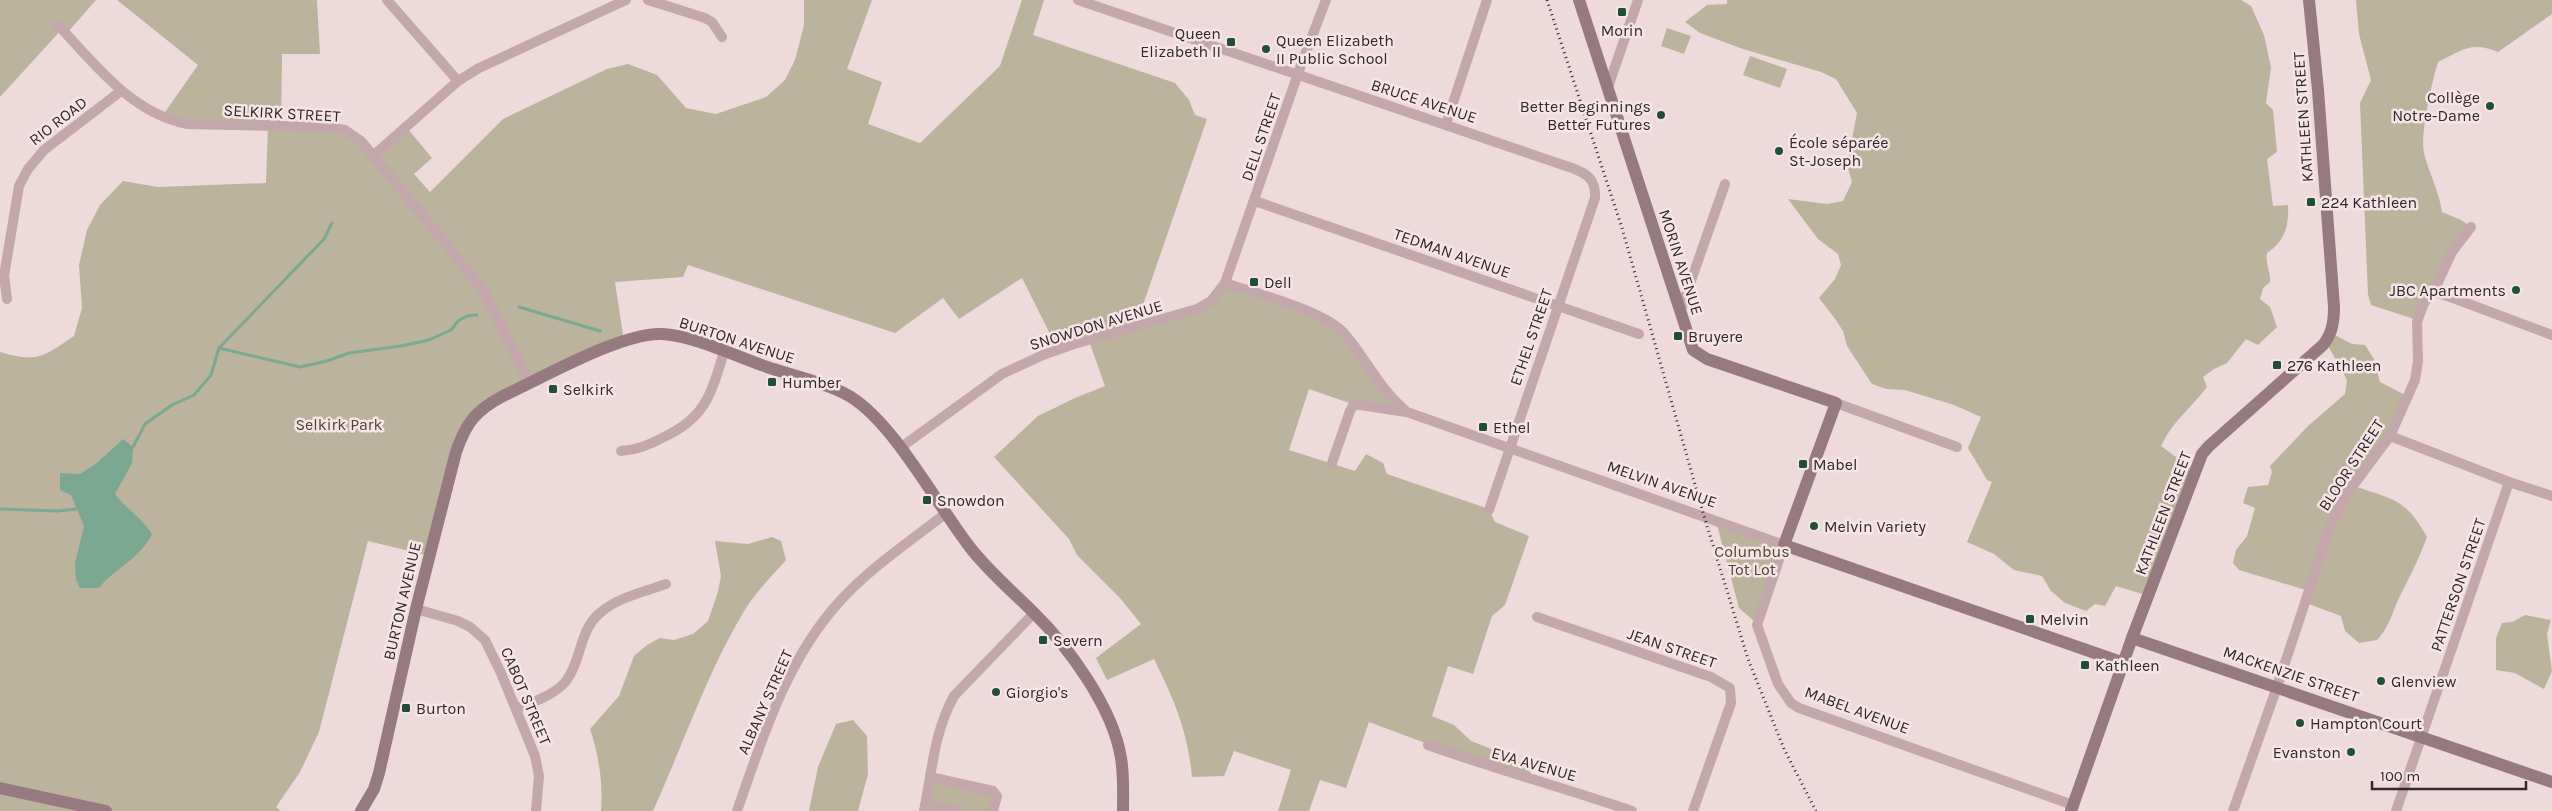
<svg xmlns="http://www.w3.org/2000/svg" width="2552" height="811" font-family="Karla,sans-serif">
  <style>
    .green { fill: #bbb39c }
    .water { fill: #7ca790 }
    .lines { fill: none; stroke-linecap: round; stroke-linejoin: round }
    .stream { stroke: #7ca790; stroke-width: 3 }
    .street { stroke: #c4a7ab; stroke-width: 10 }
    .secondary { stroke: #977980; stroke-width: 12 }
    .rail { stroke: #32272a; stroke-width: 3; stroke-dasharray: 1 4; stroke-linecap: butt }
    .poi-dot { fill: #224e37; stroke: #f6e5e6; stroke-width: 2 }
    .labels { text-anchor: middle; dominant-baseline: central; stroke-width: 5; stroke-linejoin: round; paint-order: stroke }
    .poi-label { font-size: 16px; fill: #32272a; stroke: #f6e5e6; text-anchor: start }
    .street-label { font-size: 16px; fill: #32272a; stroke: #f6e5e6 }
    .park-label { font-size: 16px; fill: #4d462e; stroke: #f6e5e6 }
  </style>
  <rect width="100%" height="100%" fill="#eedadb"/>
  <g class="green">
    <polygon points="0,0 96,0 67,33 62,29 0,97"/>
    <path d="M117 0H317L320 54H282L281 125 337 127 375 155 407 128 432 158 414 174 430 192 503 119 607 69 628 64 657 75 686 108 716 114 766 97 785 80 795 60 804 25V0H872L847 69 882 82 868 124 920 143 1000 66 1022 0H1044L1033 35 1175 83 1189 100 1195 115 1207 119 1135 328 1197 310 1226 284 1335 326 1406 413 1355 405 1309 389 1289 450 1355 471 1366 454 1383 463 1387 474 1489 509 1495 522 1529 536 1505 605 1492 616 1473 674 1448 666 1432 716 1454 725 1471 741 1514 758 1528 769 1534 778 1428 744 1369 722 1346 788 1320 780 1309 811H1278L1291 770 1234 751 1224 776 1192 777C1188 732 1174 699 1154 659L1107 680 1096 658 1141 624 1120 598 1077 555 1069 539 994 457 1038 416 1075 398 1105 386 1089 341 1058 350 1022 278 959 319 943 298 895 333 688 265 683 277 615 282 624 341 503 397 464 430 430 556 368 541 319 732 300 772 276 807 281 811H0V352C38 363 43 357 74 336L82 308 79 265 87 230 100 205 123 181 158 187 266 183 268 125 186 123 163 115 198 65Z"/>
    <path d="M1727 0H2241L2251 6 2264 35 2271 67 2266 103 2273 110 2277 152 2267 159 2273 206 2288 205C2289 226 2285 241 2267 253 2265 264 2271 272 2270 282L2263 288 2260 299 2270 307 2277 327 2258 345 2246 339 2227 363 2214 369 2203 377 2207 387C2191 408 2172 422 2161 446L2196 472 2149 596 2116 586 2105 606 2095 604 2086 611 2065 603 2051 591 2042 576 2014 570 1994 554 1967 542 1992 482 1987 480 1968 448 1981 417 1954 405 1905 390 1886 389 1872 384 1847 346 1843 331 1836 320 1819 298 1835 279 1841 265 1838 254 1818 239 1788 199 1827 204 1843 201 1852 182 1847 165 1857 113 1836 79 1821 72 1743 49 1700 33 1685 22 1707 5 1727 4Z"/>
    <path d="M2356 0H2552V14L2498 52C2472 41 2462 50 2438 62 2432 82 2420 133 2424 153 2429 173 2439 191 2442 212L2461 220 2470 226 2417 320 2371 305 2368 294 2360 103 2371 80 2359 34Z"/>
    <polygon points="1667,28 1691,36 1684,54 1661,46"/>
    <polygon points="1750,56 1787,69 1780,88 1743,75"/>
    <path d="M2331 333 2352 344 2365 345 2374 359 2380 382 2409 397 2354 486C2394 500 2405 498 2427 537 2419 559 2409 578 2399 598 2391 615 2390 626 2377 640L2359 643 2345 631 2341 616 2306 603 2309 591 2239 570 2233 563 2236 550 2247 536 2255 508 2243 503 2248 487 2268 485 2272 472 2270 466 2308 426 2345 394 2347 380 2326 342Z"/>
    <polygon points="1716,521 1783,545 1755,622 1739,608"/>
    <path d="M772 537 781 541 786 560C771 577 754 594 743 613 706 675 683 745 653 811H601C603 782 599 756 590 729L619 696 634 656 647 645 660 638 674 640 693 634 708 621 718 592 721 576 715 541 748 544Z"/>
    <polygon points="2525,615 2551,620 2547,634 2552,671 2544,689 2515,673 2496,670 2496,638 2502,623 2512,622"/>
    <polygon points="853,720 867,736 868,774 858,811 809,811 818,767 836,724"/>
    <polygon points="931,778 992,791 992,811 962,811 927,804"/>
  </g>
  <path class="water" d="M123 439 133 447 132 463 115 494C126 509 142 518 152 534 139 560 116 567 99 588H80L76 580 75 563 84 526 71 495 60 490V473L80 474 97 463Z"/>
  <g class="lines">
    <g class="stream">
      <polyline points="519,307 600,331"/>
      <polyline points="219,348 300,367 327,361 349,353 401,346 429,340 451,330 458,321 467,316 477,315"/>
      <polyline points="133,447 145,424 172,405 194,395 211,375 219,348 324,239 332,223"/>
      <polyline points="0,509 58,511 76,509"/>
    </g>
    <g class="street">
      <polyline points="387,0 458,81"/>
      <polyline points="648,0 705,18 712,22 722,37"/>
      <path d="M1078 0 1572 168C1588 174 1596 180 1595 198L1489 510"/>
      <path d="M58 25C95 64 131 113 187 124L327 127 345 130 361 141 451 250 486 295 530 383"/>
      <polyline points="1608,87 1638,0"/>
      <polyline points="1446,124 1487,0"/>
      <polyline points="374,155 458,81 479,68 626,0"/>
      <polyline points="1255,201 1639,334"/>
      <path d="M1225 283C1255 293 1321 310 1342 331 1366 357 1377 387 1407 412L1784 545 1757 625 1778 684 1791 703 1799 708 2073 805"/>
      <polyline points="2434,291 2552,335"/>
      <polyline points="7,299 4,276 19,186 28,169 44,150 121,91"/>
      <polyline points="1680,312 1725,184"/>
      <polyline points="1836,403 1957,447"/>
      <polyline points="2390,436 2509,482 2552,496"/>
      <polyline points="900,448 1002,374 1043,355 1074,344 1197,309 1211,301 1225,283 1301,65 1326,0"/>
      <path d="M621 451C637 450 650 445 664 437 706 417 711 394 724 352"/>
      <polyline points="1332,463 1350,411 1354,404 1406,412"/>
      <polyline points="416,609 458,621 470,627 485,640 501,673 535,756 539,776 536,811"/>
      <polyline points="1537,617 1711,677 1730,688 1731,703 1693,811"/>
      <path d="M516 709C533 702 555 695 566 681 582 660 579 630 600 613 618 597 644 592 666 584"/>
      <path d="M1428 745C1495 769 1564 788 1632 811"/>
      <polyline points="930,777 993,791 997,796 993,811"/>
      <polyline points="925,805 958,811"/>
      <path d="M737 811C763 737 786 660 840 601 870 568 910 541 945 514"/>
      <path d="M924 811C932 771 934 732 954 696L1034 613"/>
      <polyline points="2233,811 2277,687 2331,524 2346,495 2390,436 2415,380 2418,361 2417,322 2424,303 2434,291 2452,252 2471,227"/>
      <polyline points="2396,811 2509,482"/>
    </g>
    <g class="secondary">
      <polyline points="1579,0 1693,350 1707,359 1836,403 1784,545 2124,663"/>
      <polyline points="2132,638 2552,782"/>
      <polyline points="0,788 106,811"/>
      <path d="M361 811 374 789 379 773 416 609 456 452C466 423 475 411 503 396 542 378 622 332 662 334 692 335 738 357 767 367 794 376 827 383 851 397 895 425 936 503 969 546 987 570 1012 591 1033 612 1069 647 1113 708 1121 758 1124 775 1123 794 1123 811"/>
      <path d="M2071 811 2132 638 2202 454 2209 446 2323 345C2332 334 2334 322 2334 307L2318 90 2309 0"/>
    </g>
    <polyline class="rail" points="1547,0 1622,228 1704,516 1748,659 1784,749 1816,811"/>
  </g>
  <g class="poi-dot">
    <rect x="1617" y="7" width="10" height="10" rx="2.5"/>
    <rect x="1226" y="37" width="10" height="10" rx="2.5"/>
    <circle cx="1266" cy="49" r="5"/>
    <circle cx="2490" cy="106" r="5"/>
    <circle cx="1661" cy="115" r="5"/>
    <circle cx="1779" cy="151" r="5"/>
    <rect x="2306" y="197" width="10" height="10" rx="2.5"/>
    <rect x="1249" y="277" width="10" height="10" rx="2.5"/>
    <circle cx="2516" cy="290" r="5"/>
    <rect x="1673" y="331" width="10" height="10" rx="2.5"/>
    <rect x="2272" y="360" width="10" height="10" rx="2.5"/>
    <rect x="767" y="377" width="10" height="10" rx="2.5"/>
    <rect x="548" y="384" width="10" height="10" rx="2.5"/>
    <rect x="1478" y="422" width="10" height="10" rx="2.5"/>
    <rect x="1798" y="459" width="10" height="10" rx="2.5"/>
    <rect x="922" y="495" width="10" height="10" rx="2.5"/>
    <circle cx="1814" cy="526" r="5"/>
    <rect x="2025" y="614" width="10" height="10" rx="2.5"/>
    <rect x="1038" y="635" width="10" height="10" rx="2.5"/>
    <rect x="2080" y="660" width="10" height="10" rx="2.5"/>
    <circle cx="2381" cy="681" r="5"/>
    <circle cx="996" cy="692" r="5"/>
    <rect x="401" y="703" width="10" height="10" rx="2.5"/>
    <circle cx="2300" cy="723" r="5"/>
    <circle cx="2351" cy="752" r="5"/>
  </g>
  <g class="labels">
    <g class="poi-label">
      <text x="1622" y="30" text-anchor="middle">Morin</text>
      <text x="1221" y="33" text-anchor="end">Queen<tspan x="1221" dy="18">Elizabeth II</tspan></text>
      <text x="1276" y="40">Queen Elizabeth<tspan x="1276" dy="18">II Public School</tspan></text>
      <text x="2480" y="97" text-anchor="end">Collège<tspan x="2480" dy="18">Notre-Dame</tspan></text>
      <text x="1651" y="106" text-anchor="end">Better Beginnings<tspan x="1651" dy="18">Better Futures</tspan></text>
      <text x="1789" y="142">École séparée<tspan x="1789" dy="18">St-Joseph</tspan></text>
      <text x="2321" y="202">224 Kathleen</text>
      <text x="1264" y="282">Dell</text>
      <text x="2506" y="290" text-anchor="end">JBC Apartments</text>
      <text x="1688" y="336">Bruyere</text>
      <text x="2287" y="365">276 Kathleen</text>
      <text x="782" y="382">Humber</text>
      <text x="563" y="389">Selkirk</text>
      <text x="1493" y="427">Ethel</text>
      <text x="1813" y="464">Mabel</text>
      <text x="937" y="500">Snowdon</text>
      <text x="1824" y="526">Melvin Variety</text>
      <text x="2040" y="619">Melvin</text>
      <text x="1053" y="640">Severn</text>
      <text x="2095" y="665">Kathleen</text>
      <text x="2391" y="681">Glenview</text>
      <text x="1006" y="692">Giorgio's</text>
      <text x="416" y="708">Burton</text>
      <text x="2310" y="723">Hampton Court</text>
      <text x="2341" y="752" text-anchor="end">Evanston</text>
    </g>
    <g class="street-label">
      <text transform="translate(1424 101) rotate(18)">BRUCE AVENUE</text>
      <text transform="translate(282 113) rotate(3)">SELKIRK STREET</text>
      <text transform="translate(2303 117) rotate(-94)">KATHLEEN STREET</text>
      <text transform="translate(58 121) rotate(-38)">RIO ROAD</text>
      <text transform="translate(1261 137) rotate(-71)">DELL STREET</text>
      <text transform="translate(1452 253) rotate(19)">TEDMAN AVENUE</text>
      <text transform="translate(1681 262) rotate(72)">MORIN AVENUE</text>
      <text transform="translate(1096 325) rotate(-17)">SNOWDON AVENUE</text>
      <text transform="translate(1531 337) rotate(-71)">ETHEL STREET</text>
      <text transform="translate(737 340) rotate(18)">BURTON AVENUE</text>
      <text transform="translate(2351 465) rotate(-57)">BLOOR STREET</text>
      <text transform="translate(1662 484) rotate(19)">MELVIN AVENUE</text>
      <text transform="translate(2163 513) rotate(-69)">KATHLEEN STREET</text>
      <text transform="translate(2458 585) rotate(-71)">PATTERSON STREET</text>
      <text transform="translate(402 601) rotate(-77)">BURTON AVENUE</text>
      <text transform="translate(1672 648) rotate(19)">JEAN STREET</text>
      <text transform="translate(2291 674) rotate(19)">MACKENZIE STREET</text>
      <text transform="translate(526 696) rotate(67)">CABOT STREET</text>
      <text transform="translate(765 702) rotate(-66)">ALBANY STREET</text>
      <text transform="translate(1857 710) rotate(20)">MABEL AVENUE</text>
      <text transform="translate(1534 764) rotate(16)">EVA AVENUE</text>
    </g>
    <g class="park-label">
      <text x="339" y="424">Selkirk Park</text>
      <text x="1752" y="551">Columbus<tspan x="1752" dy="18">Tot Lot</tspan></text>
    </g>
  </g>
  <path d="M2372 781v8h154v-8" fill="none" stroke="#32272a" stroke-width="2.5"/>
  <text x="2380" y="781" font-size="15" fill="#32272a" stroke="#f6e5e6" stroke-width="4" paint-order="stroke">100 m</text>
</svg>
